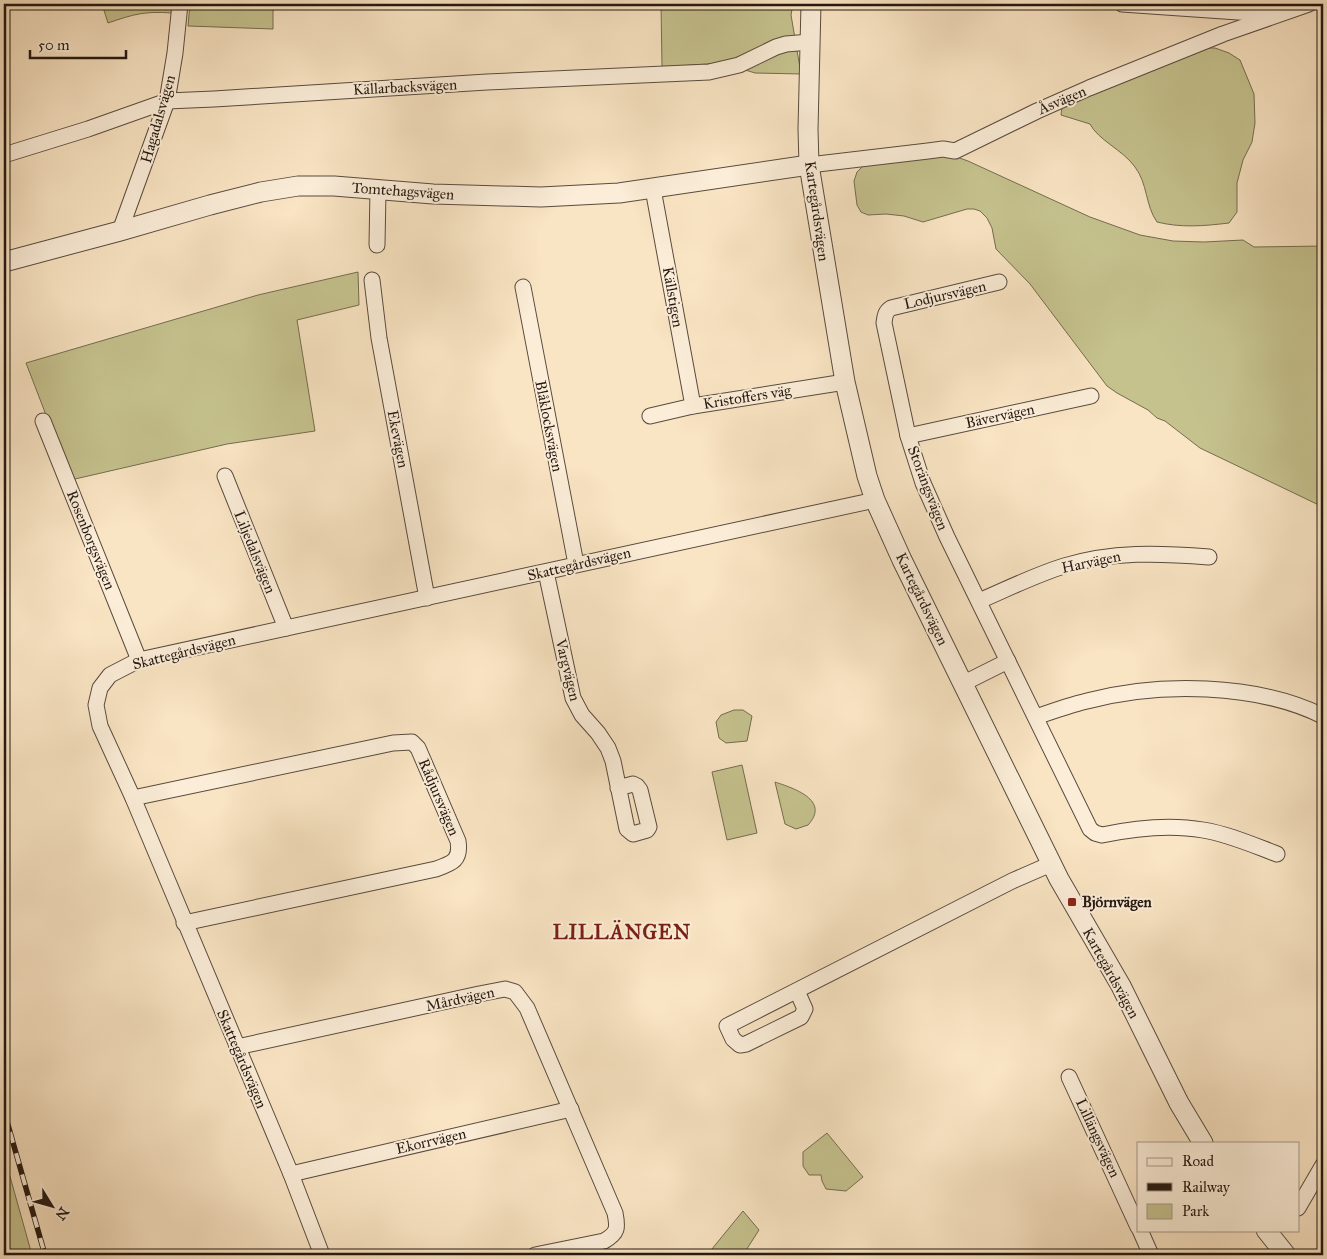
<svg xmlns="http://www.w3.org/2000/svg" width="1327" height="1259" font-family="'IM FELL Great Primer',serif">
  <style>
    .green { fill: #c5c28e; stroke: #746d50 }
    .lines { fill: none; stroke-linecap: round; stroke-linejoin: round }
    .minor-casing { stroke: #594b3e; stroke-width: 17 }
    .tertiary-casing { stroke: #594b3e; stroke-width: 21 }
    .minor { stroke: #fbedd8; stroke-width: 15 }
    .tertiary { stroke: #fbedd8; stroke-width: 19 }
    .rail-casing { stroke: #241811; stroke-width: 5.5 }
    .rail { stroke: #fbedd8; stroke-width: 4; stroke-dasharray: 11; stroke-linecap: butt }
    .poi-dot { fill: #8f2418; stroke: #fbedd8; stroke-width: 2 }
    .labels { text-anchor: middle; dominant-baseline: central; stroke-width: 4; stroke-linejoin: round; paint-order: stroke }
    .street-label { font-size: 15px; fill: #241811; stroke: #fbedd8 }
    .poi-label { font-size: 15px; font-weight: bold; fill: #241811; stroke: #fbedd8; text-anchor: start }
    .district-label { font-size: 20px; font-weight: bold; letter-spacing: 1px; fill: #7a1f14; stroke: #fbedd8 }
  </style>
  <rect width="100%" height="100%" fill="#f9e4c3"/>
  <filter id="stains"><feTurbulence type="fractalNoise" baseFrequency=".004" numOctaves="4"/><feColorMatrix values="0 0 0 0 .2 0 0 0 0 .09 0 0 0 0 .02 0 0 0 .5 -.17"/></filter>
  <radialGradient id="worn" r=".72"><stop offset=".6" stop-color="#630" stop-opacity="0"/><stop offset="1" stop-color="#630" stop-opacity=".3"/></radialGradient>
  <g class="green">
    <path d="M102 4H174L172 13C145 11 134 14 108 23Z"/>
    <polygon points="190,4 273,4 273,29 188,26"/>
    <polygon points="661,4 793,4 791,15 801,74 755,73 723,63 662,67"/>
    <path d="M1204 48H1215L1229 53 1240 60 1254 94 1255 123 1252 142 1243 160 1237 183V212L1229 223C1204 226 1181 228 1157 222 1145 205 1148 184 1135 167 1123 150 1098 140 1090 124L1061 115 1062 107Z"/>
    <polygon points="928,155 954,156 968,161 1090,217 1140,235 1173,241 1204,242 1243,240 1254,247 1323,246 1323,507 1200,448 1165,421 1157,418 1148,410 1117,393 1107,386 1030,284 996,249 992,228 987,218 980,211 974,209 967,209 923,222 904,216 886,214 868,215 861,212 857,205 854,181 857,172 864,165"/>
    <polygon points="358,272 359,305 297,320 315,431 227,444 75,479 68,472 26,363 258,295"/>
    <polygon points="734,710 743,710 752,716 747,741 726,743 719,738 716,722 721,715"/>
    <polygon points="742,765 757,833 727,840 712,772"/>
    <path d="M775 782C793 788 831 800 808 825L796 829 785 824Z"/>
    <polygon points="827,1133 863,1177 846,1191 826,1189 822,1181 821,1175 809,1175 803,1166 803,1152"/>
    <polygon points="4,1155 32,1255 4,1255"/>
    <polygon points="743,1211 759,1230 743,1255 707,1255"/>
  </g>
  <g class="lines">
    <g class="minor-casing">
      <g id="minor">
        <polyline points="1122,4 1267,14"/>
        <polyline points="4,155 88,129 167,101 214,99 487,82 709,72 739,65 776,47 786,44 810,42"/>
        <polyline points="809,165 928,151 943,149 955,151 1037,111 1089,88 1223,34 1309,4"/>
        <polyline points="653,189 693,406"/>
        <polyline points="120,231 167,101 175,53 180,4"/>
        <polyline points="377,245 378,190"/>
        <polyline points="372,280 379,338 427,598"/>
        <path d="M999 282 891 308C885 312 885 316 884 323L908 436 923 483 947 537 1090 829 1095 833 1102 835C1135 828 1169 824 1203 830 1228 834 1253 845 1277 854"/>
        <polyline points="523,287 576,564"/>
        <polyline points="650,416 693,406 845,382"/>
        <polyline points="43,421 139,660"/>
        <polyline points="908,436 1091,396"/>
        <polyline points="225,476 286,628"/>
        <polyline points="546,572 573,698 582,715 598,733 608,748 613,761 627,829 633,834 647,830 649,827 640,790 637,786 633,784 618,788"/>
        <path d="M979 601C1007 589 1035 575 1064 566 1112 551 1160 553 1209 557"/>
        <polyline points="964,683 1008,661"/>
        <path d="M1036 717C1053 711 1070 705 1087 701 1159 682 1256 683 1323 716"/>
        <path d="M133 798 393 743 412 742 418 748 458 841C461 860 453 863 436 869L184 923"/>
        <polyline points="797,991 805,1009 801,1017 746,1044 740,1045 733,1039 727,1026 1012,881 1051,864"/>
        <path d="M237 1047 479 994 505 989 515 992 527 1008 615 1213C618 1228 618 1233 604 1241L535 1255"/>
        <polyline points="1069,1077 1138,1227"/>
        <polyline points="291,1174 571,1109"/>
        <polyline points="1298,1208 1323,1165"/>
        <polyline points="1140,1230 1151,1255"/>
        <polyline points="322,1255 291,1174 133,798 100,726 96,705 100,688 110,675 139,660 875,500"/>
      </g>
    </g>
    <g class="tertiary-casing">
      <g id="tertiary">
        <polyline points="811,4 808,129 809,165 845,382 867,476 875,500 902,560 1059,879 1121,986 1179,1103 1203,1143"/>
        <polyline points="4,262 120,231 210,205 261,192 298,186 334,186 433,194 541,197 619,193 809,165"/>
        <polyline points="1266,1230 1286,1255"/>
      </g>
    </g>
    <use href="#minor" class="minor"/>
    <use href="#tertiary" class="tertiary"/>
    <g class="rail-casing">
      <polyline id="rail" points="4,1111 45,1255"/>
    </g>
    <use href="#rail" class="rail"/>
  </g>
  <rect class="poi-dot" x="1067" y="897" width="10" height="10" rx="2.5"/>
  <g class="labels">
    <g class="street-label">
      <text transform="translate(405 87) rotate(-3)">Källarbacksvägen</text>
      <text transform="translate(1062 100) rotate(-23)">Åsvägen</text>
      <text transform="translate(158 119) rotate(-74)">Hagadalsvägen</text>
      <text transform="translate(403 191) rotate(4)">Tomtehagsvägen</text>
      <text transform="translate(817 211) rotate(82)">Kartegårdsvägen</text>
      <text transform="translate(945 295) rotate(-13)">Lodjursvägen</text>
      <text transform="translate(673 297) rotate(80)">Källstigen</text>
      <text transform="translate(747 397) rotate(-9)">Kristoffers väg</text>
      <text transform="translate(1000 416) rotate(-12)">Bävervägen</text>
      <text transform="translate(549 426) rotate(79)">Blåklocksvägen</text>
      <text transform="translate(398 439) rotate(79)">Ekevägen</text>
      <text transform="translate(928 488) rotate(69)">Storängsvägen</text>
      <text transform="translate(91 540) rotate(68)">Rosenborgsvägen</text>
      <text transform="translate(255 552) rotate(68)">Liljedalsvägen</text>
      <text transform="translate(1091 562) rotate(-12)">Harvägen</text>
      <text transform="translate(579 564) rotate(-13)">Skattegårdsvägen</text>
      <text transform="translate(922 599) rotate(64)">Kartegårdsvägen</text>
      <text transform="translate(184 652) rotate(-14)">Skattegårdsvägen</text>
      <text transform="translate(568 670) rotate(76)">Vargvägen</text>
      <text transform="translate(439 797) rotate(67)">Rådjursvägen</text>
      <text transform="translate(1111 973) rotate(61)">Kartegårdsvägen</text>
      <text transform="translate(460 999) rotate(-12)">Mårdvägen</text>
      <text transform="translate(242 1059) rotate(67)">Skattegårdsvägen</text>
      <text transform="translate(1098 1138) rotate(65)">Lillängsvägen</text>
      <text transform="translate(431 1141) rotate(-13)">Ekorrvägen</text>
    </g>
    <g class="poi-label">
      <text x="1082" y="902">Björnvägen</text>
    </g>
    <g class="district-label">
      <text x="622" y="932">LILLÄNGEN</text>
    </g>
  </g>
  <rect width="1327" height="1259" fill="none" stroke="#f9e4c3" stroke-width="20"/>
  <rect x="5" y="5" width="1317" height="1249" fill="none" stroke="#241811" stroke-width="2.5"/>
  <rect x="10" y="10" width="1307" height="1239" fill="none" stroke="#241811"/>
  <rect x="1137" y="1142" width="162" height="90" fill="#fbedd8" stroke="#a59888"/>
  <rect x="1147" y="1158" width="25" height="8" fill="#fbedd8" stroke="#a59888"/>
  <text x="1182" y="1166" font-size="15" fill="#241811">Road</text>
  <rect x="1147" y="1183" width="25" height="8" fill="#241811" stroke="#a59888"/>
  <text x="1182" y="1192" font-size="15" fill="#241811">Railway</text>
  <rect x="1147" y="1204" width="25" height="15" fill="#c5c28e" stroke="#a59888"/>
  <text x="1182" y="1216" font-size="15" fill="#241811">Park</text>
  <g transform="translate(52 1206) rotate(127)" stroke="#fbedd8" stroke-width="4" paint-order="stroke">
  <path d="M0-4L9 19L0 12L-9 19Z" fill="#241811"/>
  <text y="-8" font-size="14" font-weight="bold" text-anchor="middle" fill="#241811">N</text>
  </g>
  <path d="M30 50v8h96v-8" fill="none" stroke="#241811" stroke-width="2.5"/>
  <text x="38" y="50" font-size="15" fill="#241811" stroke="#fbedd8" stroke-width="4" paint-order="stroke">50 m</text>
  <rect width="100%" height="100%" filter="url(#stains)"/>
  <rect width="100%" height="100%" fill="url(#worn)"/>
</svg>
